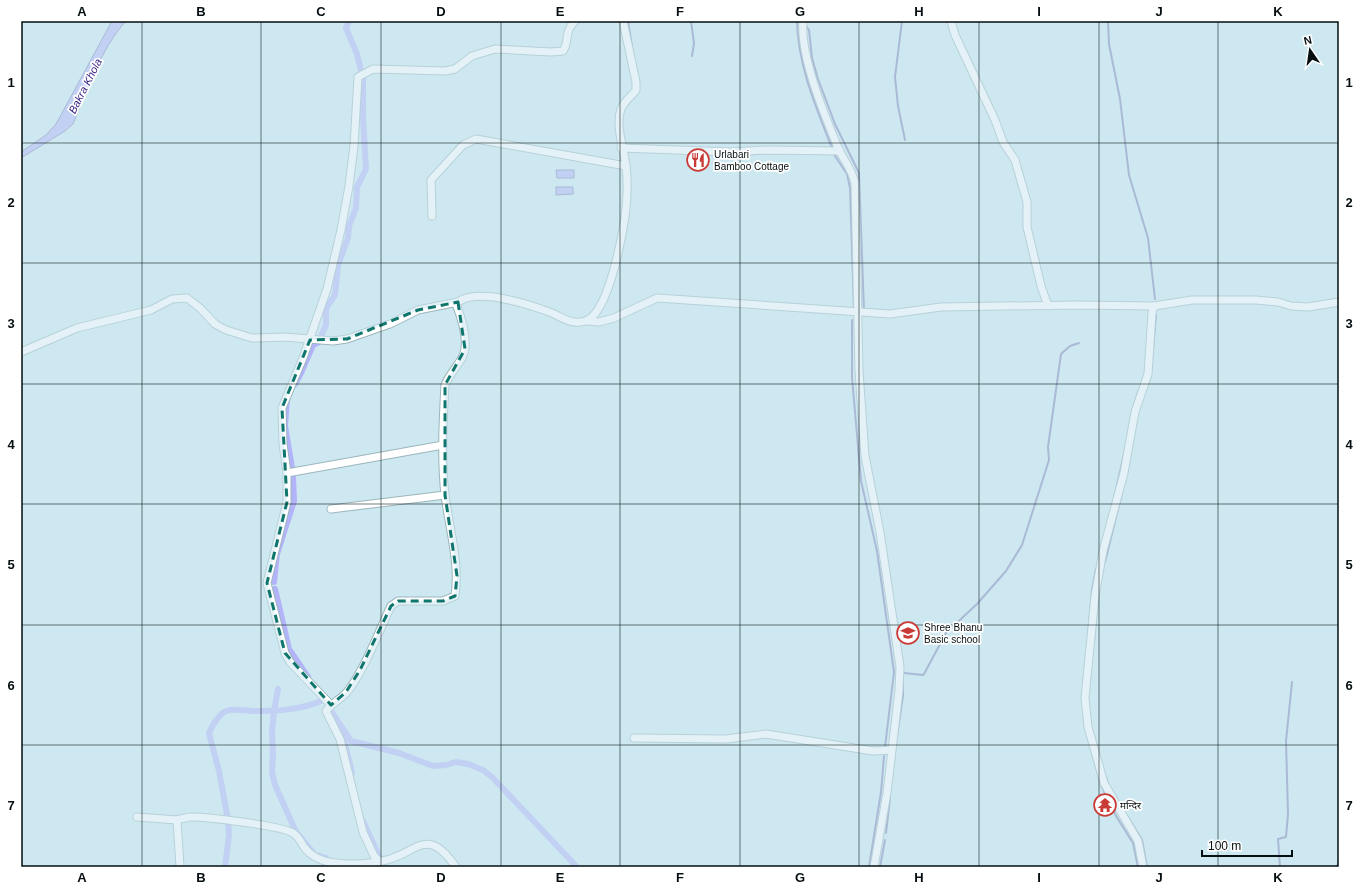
<svg xmlns="http://www.w3.org/2000/svg" width="1360" height="888" font-family="Arial,'Noto Sans Devanagari',sans-serif">
  <style>
    .water { fill: #b3b3f9; stroke: #7f82b3 }
    .lines { fill: none; stroke-linecap: round; stroke-linejoin: round }
    .stream { stroke: #7f82b3; stroke-width: 2 }
    .canal { stroke: #b3b3f9; stroke-width: 6 }
    .street-casing { stroke: #9cb6bd; stroke-width: 9 }
    .street { stroke: #fff; stroke-width: 7 }
    .marked { fill: none; stroke: #0f766e; stroke-width: 3; stroke-dasharray: 8 5; stroke-linejoin: round }
    .grid { fill: none; stroke: #050e10; stroke-width: 1; stroke-opacity: 0.55 }
    .labels { text-anchor: middle; dominant-baseline: central; stroke-width: 3.5; stroke-linejoin: round; paint-order: stroke }
    .poi-label { font-size: 10px; fill: #050e10; stroke: #fff; text-anchor: start }
    .water-label { font-size: 11px; font-style: italic; fill: #321e80; stroke: #fff }
    .neatline { fill: none; stroke: #050e10; stroke-width: 1.5 }
    .grid-label { font-size: 13px; text-anchor: middle; font-weight: bold; fill: #050e10 }
  </style>
  <rect width="100%" height="100%" fill="#cde8f0"/>
  <g class="water">
    <path d="M112 21H126C100 50 88 89 73 124L65 131 21 158V152L46 135 56 124Z"/>
    <polygon points="556,170 574,170 574,178 557,178"/>
    <polygon points="556,187 573,187 573,194 556,195"/>
  </g>
  <g class="lines">
    <g class="stream">
      <polyline points="628,21 632,47"/>
      <polyline points="691,21 694,43 692,56"/>
      <path d="M797 21C798 66 816 107 832 148"/>
      <polyline points="902,21 895,77 898,106 905,140"/>
      <polyline points="1108,21 1109,44 1120,99 1129,175 1148,238 1155,299"/>
      <polyline points="806,26 809,30 812,58 818,79 835,124 859,173 864,311"/>
      <polyline points="833,153 847,174 850,188 854,309"/>
      <polyline points="852,320 852,377 861,481 877,551 894,672 885,747"/>
      <polyline points="1151,372 1156,315"/>
      <polyline points="1132,412 1138,392"/>
      <polyline points="1114,498 1125,450"/>
      <polyline points="1105,562 1123,489"/>
      <polyline points="1088,636 1092,590 1096,569"/>
      <polyline points="1094,641 1095,629"/>
      <polyline points="904,673 923,675 924,674 946,633 977,604 1006,571 1022,545 1049,460 1048,447 1061,354 1070,346 1079,343"/>
      <polyline points="1083,687 1084,676"/>
      <polyline points="896,742 903,696 903,665"/>
      <polyline points="1091,749 1101,785 1116,816 1133,843 1138,867"/>
      <polyline points="1106,777 1109,786"/>
      <polyline points="1128,817 1142,840 1147,867"/>
      <polyline points="886,833 890,798"/>
      <polyline points="869,867 881,792 884,756"/>
      <polyline points="880,867 885,840"/>
      <polyline points="1280,867 1278,839 1286,837 1288,814 1286,741 1292,682"/>
      <polyline points="1336,867 1339,862"/>
    </g>
    <g class="canal">
      <polyline points="322,334 326,325 326,308 335,295 338,265 348,238 349,226 356,208 357,187 366,169 363,117 363,79 357,54 346,28 349,21"/>
      <polyline points="295,384 301,373 313,345 319,342"/>
      <polyline points="287,400 285,426 292,468"/>
      <polyline points="274,582 277,554 294,501 293,477"/>
      <polyline points="275,589 289,649 308,677"/>
      <polyline points="278,689 274,711 272,731 273,755 272,772 275,785 296,832 315,855 326,858 324,867"/>
      <polyline points="331,711 351,741 399,753 433,766 446,765 456,762 468,764 483,770 493,778 577,867"/>
      <polyline points="342,731 352,773"/>
      <polyline points="363,821 384,867"/>
      <path d="M225 867 229 835 228 820 219 771 209 733C212 726 219 714 226 711 235 708 245 711 254 711 277 711 300 710 321 701"/>
    </g>
    <g class="street-casing">
      <g id="street">
        <path d="M803 21C800 57 825 116 839 150 845 162 852 170 855 183L859 371 865 456 880 532 900 667 899 690 887 793 874 867"/>
        <polyline points="951,21 955,35 995,120 1003,142 1015,160 1027,202 1027,227 1041,286 1048,306"/>
        <polyline points="621,148 732,152 766,150 840,151"/>
        <polyline points="432,216 431,180 463,145 476,139 626,166"/>
        <polyline points="586,321 599,322 614,318 657,298 890,314 941,307 1076,305 1154,306 1192,300 1256,300 1278,302 1291,306 1308,307 1339,302"/>
        <path d="M21 352 77 328 151 310 172 299 187 298 200 308 215 324 226 330 252 338 285 337 333 341 347 339 390 324 418 310 458 302C468 295 482 296 494 297 513 300 533 306 552 313 559 316 567 322 575 322 580 323 587 321 592 317 610 300 621 242 625 217 627 201 628 182 626 166 624 149 615 125 621 109 624 101 632 96 636 90V82L623 21"/>
        <polyline points="287,473 443,445"/>
        <polyline points="331,509 445,495"/>
        <path d="M331 705 290 662 285 653 267 583 287 502V473L283 444 282 408 303 358 327 289 341 230 349 186 354 146 358 77 373 69 445 71 455 69 472 56 495 49 551 52 563 51C570 41 563 33 575 21"/>
        <polyline points="634,738 726,739 766,734 873,751 891,750"/>
        <polyline points="137,817 177,820"/>
        <path d="M379 861 374 856 363 832 340 739 326 711C332 703 341 699 347 692 364 671 379 631 391 606L398 601H443L455 596C460 562 449 528 445 495 441 459 443 421 445 385 449 375 456 368 462 358 470 343 462 319 456 304L458 302"/>
        <path d="M180 867 177 820C180 819 185 818 189 817 204 816 282 826 293 833 298 836 301 842 304 847 311 857 324 862 335 863 352 865 370 864 387 860 419 851 427 826 456 867"/>
        <polyline points="1143,867 1138,841 1104,783 1088,727 1085,698 1095,596 1103,551 1124,473 1135,412 1148,374 1152,313 1154,306"/>
      </g>
    </g>
    <use href="#street" class="street"/>
  </g>
  <path d="M0 0H1360V888H0ZM458 302 465 349 445 385V495L457 576 455 596 443 601H398L391 606 360 670 346 692 331 705 285 653 267 583 287 502 282 408 310 340 347 339 418 310Z" fill="#cde8f0" fill-opacity=".55" fill-rule="evenodd"/>
  <path class="marked" d="M458 302 465 349 445 385V495L457 576 455 596 443 601H398L391 606 360 670 346 692 331 705 285 653 267 583 287 502 282 408 310 340 347 339 418 310Z"/>
  <path class="grid" d="M142 21V867M261 21V867M381 21V867M501 21V867M620 21V867M740 21V867M859 21V867M979 21V867M1099 21V867M1218 21V867M21 143H1339M21 263H1339M21 384H1339M21 504H1339M21 625H1339M21 745H1339"/>
  <defs>
    <g id="restaurant-ring" transform="scale(1.15)"><circle r="9.5" fill="#fff" stroke="#c93b37" stroke-width="1.5"/><path d="M-5-6h1v4h1v-4h1v4h1v-4h1v5L-1.5 .5V6h-2V.5L-5-1ZM5-6V6H3V1.5H1.5Q1.5-4 5-6Z" fill="#c93b37"/></g>
    <g id="school-ring" transform="scale(1.15)"><circle r="9.5" fill="#fff" stroke="#c93b37" stroke-width="1.5"/><path d="M0-5L7-2L0 1L-7-2ZM-4 1L0 2.5L4 1V4Q0 6-4 4Z" fill="#c93b37"/></g>
    <g id="temple-ring" transform="scale(1.15)"><circle r="9.5" fill="#fff" stroke="#c93b37" stroke-width="1.5"/><path d="M0-6L5-2H3V0L6.5 2.5H4V6H1.5V3h-3V6H-4V2.5H-6.5L-3 0V-2H-5Z" fill="#c93b37"/></g>
  </defs>
  <g fill-rule="evenodd">
    <use href="#restaurant-ring" x="698" y="160"/>
    <use href="#school-ring" x="908" y="633"/>
    <use href="#temple-ring" x="1105" y="805"/>
  </g>
  <g class="labels">
    <g class="poi-label">
      <text x="714" y="154">Urlabari<tspan x="714" dy="12">Bamboo Cottage</tspan></text>
      <text x="924" y="627">Shree Bhanu<tspan x="924" dy="12">Basic school</tspan></text>
      <text x="1120" y="805">मन्दिर</text>
    </g>
    <g class="water-label">
      <text transform="translate(85 86) rotate(-63)">Bakra Khola</text>
    </g>
  </g>
  <rect width="1360" height="888" fill="none" stroke="#ffffff" stroke-width="44"/>
  <g transform="translate(1310 50) rotate(347)" stroke="#ffffff" stroke-width="3" paint-order="stroke">
  <path d="M0-3L7 15L0 10L-7 15Z" fill="#050e10"/>
  <text y="-6" font-size="11" font-weight="bold" text-anchor="middle" fill="#050e10">N</text>
  </g>
  <path d="M1202 850v6h90v-6" fill="none" stroke="#050e10" stroke-width="2"/>
  <text x="1208" y="850" font-size="12" fill="#050e10" stroke="#ffffff" stroke-width="3" paint-order="stroke">100 m</text>
  <rect x="22" y="22" width="1316" height="844" class="neatline"/>
  <g class="grid-label">
    <text x="82" y="16">A</text>
    <text x="201" y="16">B</text>
    <text x="321" y="16">C</text>
    <text x="441" y="16">D</text>
    <text x="560" y="16">E</text>
    <text x="680" y="16">F</text>
    <text x="800" y="16">G</text>
    <text x="919" y="16">H</text>
    <text x="1039" y="16">I</text>
    <text x="1159" y="16">J</text>
    <text x="1278" y="16">K</text>
    <text x="11" y="87">1</text>
    <text x="1349" y="87">1</text>
    <text x="11" y="207">2</text>
    <text x="1349" y="207">2</text>
    <text x="11" y="328">3</text>
    <text x="1349" y="328">3</text>
    <text x="11" y="449">4</text>
    <text x="1349" y="449">4</text>
    <text x="11" y="569">5</text>
    <text x="1349" y="569">5</text>
    <text x="11" y="690">6</text>
    <text x="1349" y="690">6</text>
    <text x="11" y="810">7</text>
    <text x="1349" y="810">7</text>
    <text x="82" y="882">A</text>
    <text x="201" y="882">B</text>
    <text x="321" y="882">C</text>
    <text x="441" y="882">D</text>
    <text x="560" y="882">E</text>
    <text x="680" y="882">F</text>
    <text x="800" y="882">G</text>
    <text x="919" y="882">H</text>
    <text x="1039" y="882">I</text>
    <text x="1159" y="882">J</text>
    <text x="1278" y="882">K</text>
  </g>
</svg>
